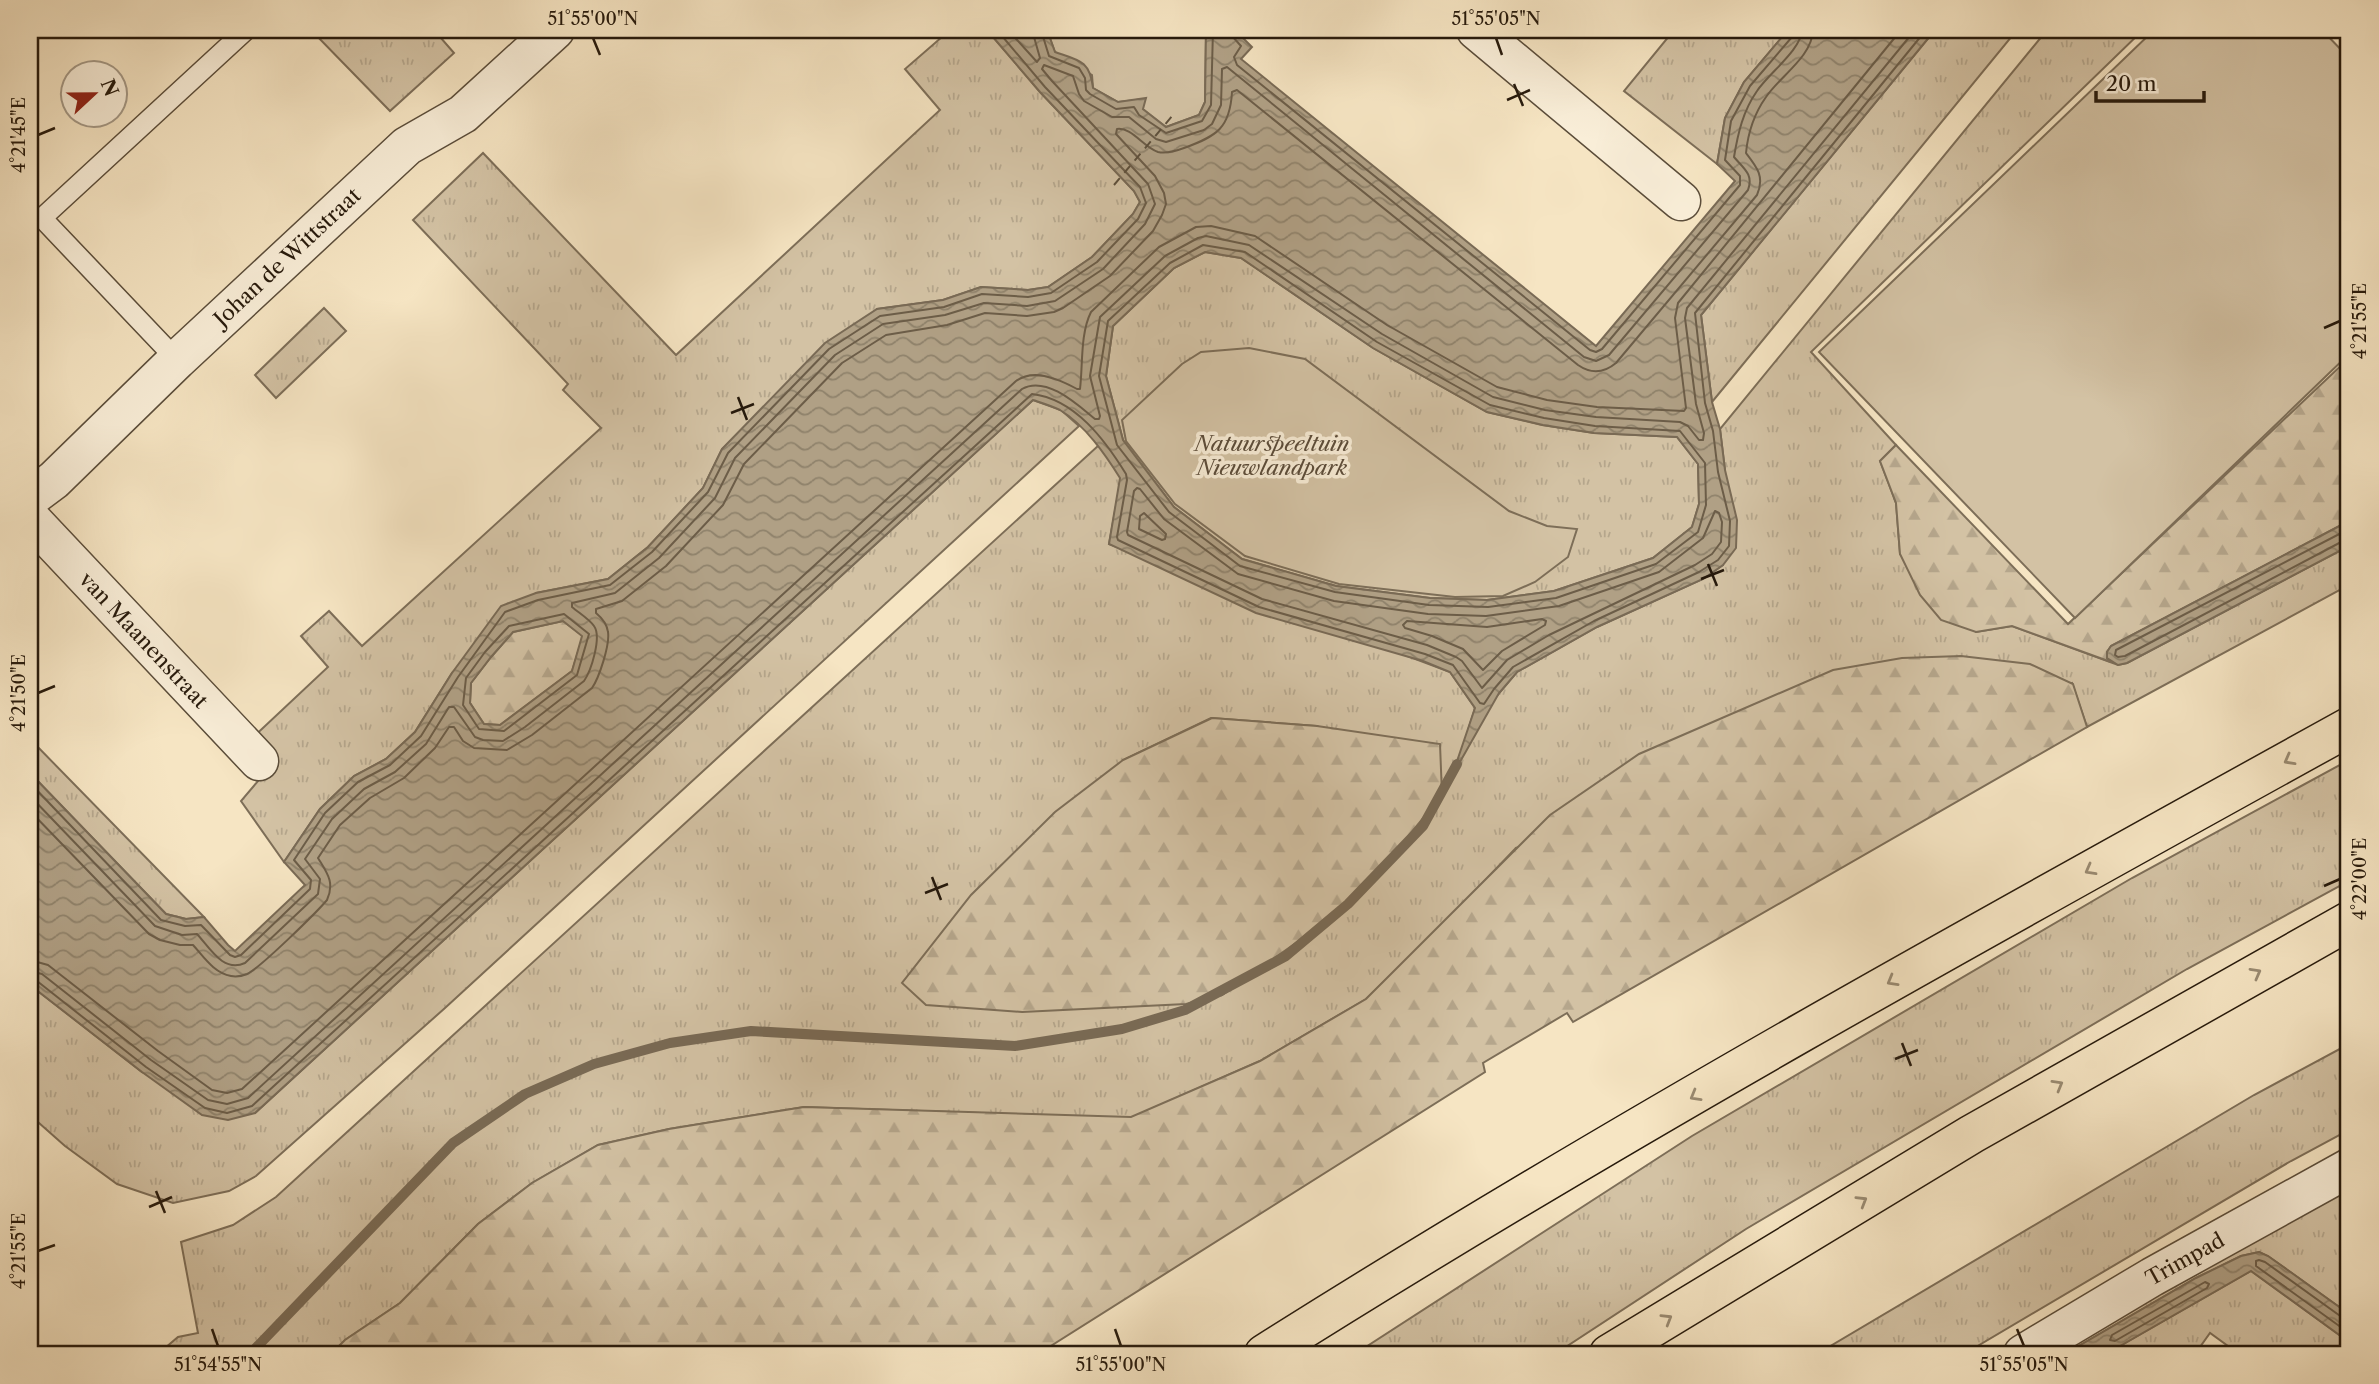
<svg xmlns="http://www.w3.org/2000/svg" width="2379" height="1384" font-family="'Libre Caslon Text',serif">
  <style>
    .grass { fill: url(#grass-tufts); stroke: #7d6e58; stroke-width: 2; fill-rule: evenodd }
    .forest { fill: url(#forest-firs); stroke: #7d6e58; stroke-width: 2 }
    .park { fill: #d3c2a4; stroke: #7d6e58; stroke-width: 2 }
    .water { fill: url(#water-waves); stroke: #796a55; stroke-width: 2; fill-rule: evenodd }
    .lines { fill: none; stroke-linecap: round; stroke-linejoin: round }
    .shore { stroke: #6c5d48; stroke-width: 2 }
    .stream { stroke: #796a55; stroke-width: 10 }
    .ferry { stroke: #5e503c; stroke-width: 2; stroke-dasharray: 9 7; stroke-linecap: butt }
    .service-casing { stroke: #5b4d3a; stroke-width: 22 }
    .minor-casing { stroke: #5b4d3a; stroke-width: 41 }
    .motorway-casing { stroke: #271a0c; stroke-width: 41 }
    .service { stroke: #f9eed8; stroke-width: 19 }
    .minor { stroke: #f9eed8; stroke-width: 38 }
    .motorway { stroke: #f6e5c3; stroke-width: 38 }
    .oneway { stroke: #998a71 }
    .ticks { fill: none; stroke: #271a0c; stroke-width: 2.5 }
    .labels { text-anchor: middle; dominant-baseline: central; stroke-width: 7; stroke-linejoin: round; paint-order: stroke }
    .street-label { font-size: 21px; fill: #271a0c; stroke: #f9eed8 }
    .park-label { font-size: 21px; font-style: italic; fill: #5b4c3a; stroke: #f9eed8 }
    .neatline { fill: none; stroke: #271a0c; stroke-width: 2.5 }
    .ticks-label { font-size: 18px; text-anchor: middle; fill: #271a0c }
  </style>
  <defs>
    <pattern id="grass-tufts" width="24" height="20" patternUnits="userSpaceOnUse" patternTransform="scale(1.75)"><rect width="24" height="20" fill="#d3c2a4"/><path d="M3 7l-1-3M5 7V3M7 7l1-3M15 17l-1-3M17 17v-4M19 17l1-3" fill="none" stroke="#b5a68c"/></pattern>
    <pattern id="forest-firs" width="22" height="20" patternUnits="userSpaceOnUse" patternTransform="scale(1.75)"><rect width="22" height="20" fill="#d3c2a4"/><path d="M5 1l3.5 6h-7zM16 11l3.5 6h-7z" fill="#b5a68c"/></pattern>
    <pattern id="water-waves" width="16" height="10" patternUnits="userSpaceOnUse" patternTransform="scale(1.75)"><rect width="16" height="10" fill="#b0a085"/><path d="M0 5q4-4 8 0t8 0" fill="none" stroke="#8f826b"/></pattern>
  </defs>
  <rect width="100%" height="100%" fill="#f6e5c3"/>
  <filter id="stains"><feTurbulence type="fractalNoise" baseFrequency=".00286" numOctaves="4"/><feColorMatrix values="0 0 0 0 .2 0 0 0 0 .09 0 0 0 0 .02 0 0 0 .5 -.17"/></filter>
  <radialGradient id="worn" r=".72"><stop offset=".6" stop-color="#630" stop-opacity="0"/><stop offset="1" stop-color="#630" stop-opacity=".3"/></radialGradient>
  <g class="grass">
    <polygon points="311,30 434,30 454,53 390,111"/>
    <polygon points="950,30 987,30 1040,92 1134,191 1140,202 1133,214 1092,257 1048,287 1028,290 981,287 943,300 877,309 756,415 722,449 703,488 648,547 608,579 536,593 452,673 415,732 386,759 354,776 320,809 284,862 241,801 270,767 249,741 328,667 301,636 329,611 362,646 601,428 563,390 568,384 413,220 483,153 676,355 940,110 905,69"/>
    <polygon points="1674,30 1788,30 1744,82 1725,118 1717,164 1624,91"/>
    <polygon points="1935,30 2017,30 1712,402 1701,315"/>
    <path d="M2047 30H2143L1811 352 1896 445 1880 461 1896 503 1900 554 1976 632 2012 626 2118 665 2127 663 2349 546V585L2087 727 2072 683 1516 848 1450 917 1366 999 1260 1061 1131 1118 804 1107 669 1129 598 1145 532 1183 478 1224 400 1303 345 1340 331 1354H158L178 1337 198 1333 181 1242 233 1225 276 1197 1099 445 1121 478 1109 544 1450 672 1475 708 1468 730 1517 672 1597 627 1703 579 1723 565 1725 470 1720 429ZM1211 718 1317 726 1442 795 1389 860 1327 921 1222 995 1123 760Z"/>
    <polygon points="1205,252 1241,258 1373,348 1487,412 1542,425 1594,433 1677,437 1698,464 1699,504 1692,527 1653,558 1554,591 1487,600 1430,598 1336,586 1242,559 1174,507 1123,440 1106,376 1113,326 1174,268"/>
    <polygon points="324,308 346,331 276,398 255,375"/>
    <polygon points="1033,400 1061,410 1079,426 445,1008 256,1176 229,1191 173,1203 117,1184 65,1146 30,1115 30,985 142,1072 255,1113"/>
    <polygon points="30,739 204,917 186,919 166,914 30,773"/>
    <polygon points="2349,760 2349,881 2187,969 1746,1229 1555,1354 1355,1354 1692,1136 2132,878"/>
    <polygon points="2349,1044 2349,1130 2291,1161 1964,1354 1817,1354 2254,1095"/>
    <polygon points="2349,1183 2349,1314 2268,1256 2259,1252 2241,1256 2196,1278 2065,1354 2049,1354"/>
    <polygon points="2251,1271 2349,1342 2349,1354 2239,1354 2210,1333 2195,1354 2176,1354 2168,1351 2165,1354 2106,1354"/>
  </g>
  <g class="forest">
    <polygon points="2349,358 2349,521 2111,646 2107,652 2107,658 2111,662 2012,626 1976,632 1941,620 1920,595 1900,554 1896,503 1880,461 1896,445 2068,624"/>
    <polygon points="563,621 583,636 572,671 500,725 484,724 470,703 471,683 491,657 513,632"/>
    <polygon points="1961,656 2030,664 2073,684 2087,727 1573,1022 1567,1013 1483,1063 1485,1072 1038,1354 331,1354 345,1340 400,1303 478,1224 532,1183 598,1145 669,1129 804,1107 1131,1117 1260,1061 1366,999 1550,815 1639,754 1833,670 1902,658"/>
    <polygon points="1212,718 1317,726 1440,744 1442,795 1389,860 1327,921 1222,995 1186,1004 1022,1012 926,1005 902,983 971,895 1055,812 1123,760"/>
  </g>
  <g class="park">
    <polygon points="1047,30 1206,30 1205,102 1199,115 1166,127 1142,109 1145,99 1118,102 1093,88 1092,75 1055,52"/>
    <polygon points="2154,30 2322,30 2349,58 2349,354 2075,618 1819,352"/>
    <polygon points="1249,348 1305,359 1509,511 1547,526 1577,529 1568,557 1535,582 1503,596 1455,597 1339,584 1245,556 1175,504 1126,441 1122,420 1182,364 1201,352"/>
  </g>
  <g class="water">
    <path d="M987 30H1047L1055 52C1078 60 1090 60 1093 88L1118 102 1146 98 1143 109 1166 127 1199 115 1205 102 1206 30H1235L1252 47 1241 59 1596 346 1735 181 1717 164 1725 118 1744 82 1788 30H1935L1701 315 1712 402 1720 429 1725 470 1737 520 1736 548 1723 565 1703 579 1597 627 1517 672 1499 693 1452 776 1475 708 1450 672 1423 661 1256 613 1109 544 1120 478C1105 454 1085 425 1060 410 1052 406 1042 403 1033 400L255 1113 228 1120 202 1115 142 1072 30 985V773L166 914 186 919 204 917 228 945 235 951 305 885 284 862 320 809 354 776 386 759 415 732 452 673 501 606 536 593 608 579 648 547 703 488 722 449 825 343 877 309 943 300 981 287 1028 290 1048 287 1092 257 1133 214 1140 202 1134 191 1040 92ZM1205 252 1241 258 1373 348 1487 412 1543 425 1594 433 1677 437 1698 464 1699 504 1692 527 1653 558 1554 591 1487 600 1430 598 1336 586 1242 559 1174 507 1123 440 1106 376 1113 326 1174 268ZM563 621 582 636 572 671 500 725 484 724 470 703 471 683 491 657 513 632Z"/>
    <polygon points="2349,521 2349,546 2127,663 2118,665 2107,658 2107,652 2111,646"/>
    <polygon points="2259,1252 2268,1256 2349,1314 2349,1342 2251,1271 2106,1354 2065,1354 2196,1278 2241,1256"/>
  </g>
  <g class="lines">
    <g class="shore">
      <polyline points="1008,30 1037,62 1040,58 1032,30"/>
      <polyline points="1041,30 1049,56 1079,68 1085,78 1086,90 1090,94 1116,109 1134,107 1139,115 1166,133 1202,121 1211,105 1213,30"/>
      <polyline points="1231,30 1232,36 1241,46 1234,57 1237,65 1590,350 1596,352 1602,349 1740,185 1740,176 1725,160 1731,121 1750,86 1792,37 1793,30"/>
      <polygon points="1203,245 1245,252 1377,342 1490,405 1544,418 1595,426 1680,431 1705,463 1706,505 1698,532 1656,564 1556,598 1488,607 1429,605 1335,592 1240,566 1169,512 1117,445 1099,376 1108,321 1170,263"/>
      <polygon points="1137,488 1140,489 1164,519 1238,574 1334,601 1428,614 1486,616 1559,606 1659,572 1703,538 1715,511 1719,513 1722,522 1721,542 1712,554 1695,565 1549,635 1507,660 1482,688 1462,661 1456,657 1427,645 1262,599 1128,535 1127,532 1134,491"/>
      <polygon points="1144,513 1166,534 1165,539 1162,540 1139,529 1140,516"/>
      <polyline points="2349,529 2116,650 2115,655 2118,657 2125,656 2343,541 2349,541"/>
      <polygon points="564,614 589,634 577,675 504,731 479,729 463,705 466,678 485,652 509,626"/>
      <polygon points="1542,619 1546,621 1545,625 1502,651 1483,670 1463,649 1432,636 1405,628 1403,625 1407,621 1487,627"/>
      <polyline points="30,783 161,920 185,926 201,925 230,955 235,957 241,955 310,889 311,880 294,860 325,813 358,782 390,765 421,736 458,677 505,612 538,600 610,585 652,552 708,492 728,453 829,349 880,316 944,307 982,294 1028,297 1051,293 1097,262 1138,219 1146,203 1140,187 1045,87 997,30"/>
      <path d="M30 796 155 926 182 935 197 934C210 948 223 973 245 963L318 894 320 879 305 859 332 819 364 789 395 772 426 744 449 707H454L475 737 483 740 503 741 525 727 584 681C591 671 602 637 594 626 589 619 579 613 572 607V603L615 593 659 558 715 498 735 458 835 355 883 324 945 315 984 303 1027 306 1055 301 1103 269 1145 224 1155 204 1148 184 1052 81 1042 69 1044 65 1073 76 1079 94 1084 101 1112 117H1129L1156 139 1166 142 1204 130 1212 124 1221 105 1222 69 1227 67 1584 357 1596 361 1609 355 1748 190C1754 174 1743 168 1734 157 1738 133 1743 111 1757 91 1769 73 1801 50 1802 30"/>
      <path d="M30 811 149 934 160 940 180 945H193C204 957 214 973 231 976 236 977 242 976 247 974 260 968 316 913 327 900 335 882 327 873 318 858L340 825 370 798 404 778 435 748 449 727H454L463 741 474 748 507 750 532 735 592 688C599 678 610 645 608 632 607 624 602 618 596 613V609L622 601 666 566 723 505 744 464 842 363 886 335 947 325 985 313 1027 316 1054 312 1063 308 1110 276 1153 231 1162 215 1166 204 1164 193 1155 176 1116 134 1117 129C1132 127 1143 147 1158 152 1167 154 1176 151 1184 148 1217 136 1230 128 1232 92L1237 90 1578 365C1591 374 1604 373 1616 363L1757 195C1765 177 1757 167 1746 153 1748 132 1754 114 1766 97 1780 76 1812 57 1813 30"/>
      <path d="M30 960 48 965 158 1051 212 1090 227 1093 242 1089 1016 381C1034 368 1059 379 1077 389H1080C1083 365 1080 334 1091 312L1159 247 1196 227 1211 226 1255 236 1387 325 1497 387 1547 400 1597 407 1684 411 1686 408 1675 318 1678 303 1901 30"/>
      <path d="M30 971 42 974 151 1060 208 1100 227 1104 248 1098 1022 389C1046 375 1078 405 1095 419H1099L1100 416 1090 376 1100 317 1165 256 1198 238 1206 236 1249 245 1382 334 1493 397 1545 410 1596 417 1680 422 1688 426 1699 440H1703L1704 433 1696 404 1685 318 1687 308 1915 30"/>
      <path d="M30 980 37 981 146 1067 205 1108 227 1113 252 1106 1032 394C1075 399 1105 440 1126 474L1127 480 1117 537 1118 540 1259 607 1425 654 1453 665 1480 703 1484 704 1494 689 1513 667 1594 621 1699 572 1718 560 1729 546 1730 521 1718 472 1713 431 1705 403 1695 313 1926 30"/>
      <polygon points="2205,1282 2209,1284 2207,1288 2115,1341 2110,1340 2112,1335"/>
      <polyline points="2349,1319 2343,1318 2265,1262 2259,1260 2256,1261 2256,1266 2349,1333"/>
    </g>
    <polyline class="stream" points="250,1354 453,1143 525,1094 594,1064 670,1043 751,1031 1015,1046 1122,1029 1185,1010 1286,956 1348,904 1423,826 1457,764"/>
    <polyline class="ferry" points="1114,185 1173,115"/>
    <g class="service-casing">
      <polyline id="service" points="177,360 42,218 246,30"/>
    </g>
    <g class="minor-casing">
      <g id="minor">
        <polyline points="1476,30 1681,201"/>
        <polyline points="30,498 54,480 177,360 407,146 463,114 555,30"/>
        <polyline points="30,518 259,761"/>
        <polyline points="2023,1354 2152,1277 2349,1168"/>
      </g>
    </g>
    <g class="motorway-casing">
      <g id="motorway">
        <path d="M1264 1354C1617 1131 1983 929 2349 727"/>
        <polyline points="1609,1354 1972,1134 2349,921"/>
      </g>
    </g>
    <use href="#service" class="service"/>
    <use href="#minor" class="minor"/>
    <use href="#motorway" class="motorway"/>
  </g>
  <defs><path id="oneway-chevron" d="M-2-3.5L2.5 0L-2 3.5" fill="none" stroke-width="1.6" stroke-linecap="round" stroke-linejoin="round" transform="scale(1.75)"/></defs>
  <g class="oneway">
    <use href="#oneway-chevron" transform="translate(2289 760) rotate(151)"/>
    <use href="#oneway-chevron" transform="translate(2090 870) rotate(151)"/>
    <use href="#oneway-chevron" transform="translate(2256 973) rotate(-29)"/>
    <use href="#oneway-chevron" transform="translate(1892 981) rotate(150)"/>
    <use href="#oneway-chevron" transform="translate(2058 1085) rotate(-30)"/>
    <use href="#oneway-chevron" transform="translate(1695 1096) rotate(150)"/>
    <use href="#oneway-chevron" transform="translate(1862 1201) rotate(-31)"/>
    <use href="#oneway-chevron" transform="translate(1667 1319) rotate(-31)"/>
  </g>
  <path class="ticks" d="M593 38 600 55M1496 38 1502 55M1514 84 1523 106M1507 100 1530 90M38 135 55 128M2324 328 2340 321M738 397 747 420M731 413 754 404M1708 564 1717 586M1701 579 1724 570M38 693 55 686M932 877 941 900M2324 886 2340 879M925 893 948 884M1902 1043 1911 1066M1895 1059 1918 1050M156 1191 165 1213M149 1207 172 1197M38 1251 55 1245M212 1329 218 1346M1115 1329 1121 1346M2017 1329 2024 1346"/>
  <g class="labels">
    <g class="street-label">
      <text transform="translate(287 257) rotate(-43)">Johan de Wittstraat</text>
      <text transform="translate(144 640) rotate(47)">van Maanenstraat</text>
      <text transform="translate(2185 1259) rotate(-29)">Trimpad</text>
    </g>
    <g class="park-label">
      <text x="1272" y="443">Natuurspeeltuin<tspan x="1272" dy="24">Nieuwlandpark</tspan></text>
    </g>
  </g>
  <rect width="2379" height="1384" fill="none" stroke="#f6e5c3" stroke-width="77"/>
  <g transform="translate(94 94) rotate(68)"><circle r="33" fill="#f9eed8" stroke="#a59986" stroke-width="2"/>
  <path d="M0-5L12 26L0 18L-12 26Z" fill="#8f2418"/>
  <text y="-10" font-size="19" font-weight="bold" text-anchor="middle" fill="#271a0c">N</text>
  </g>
  <path d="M2096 91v10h108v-10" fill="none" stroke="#271a0c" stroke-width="3.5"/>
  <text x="2106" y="91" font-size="21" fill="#271a0c" stroke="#f9eed8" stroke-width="5" paint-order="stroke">20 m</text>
  <rect x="38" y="38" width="2302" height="1308" class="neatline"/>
  <g class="ticks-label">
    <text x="593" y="25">51°55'00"N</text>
    <text x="1496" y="25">51°55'05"N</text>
    <text transform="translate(19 135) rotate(-90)" y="6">4°21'45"E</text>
    <text transform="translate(2360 321) rotate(-90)" y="6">4°21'55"E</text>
    <text transform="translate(19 693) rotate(-90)" y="6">4°21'50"E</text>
    <text transform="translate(2360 879) rotate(-90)" y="6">4°22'00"E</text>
    <text transform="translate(19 1251) rotate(-90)" y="6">4°21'55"E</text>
    <text x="218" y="1371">51°54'55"N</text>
    <text x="1121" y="1371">51°55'00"N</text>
    <text x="2024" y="1371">51°55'05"N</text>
  </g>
  <rect width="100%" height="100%" filter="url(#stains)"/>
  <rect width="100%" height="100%" fill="url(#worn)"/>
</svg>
